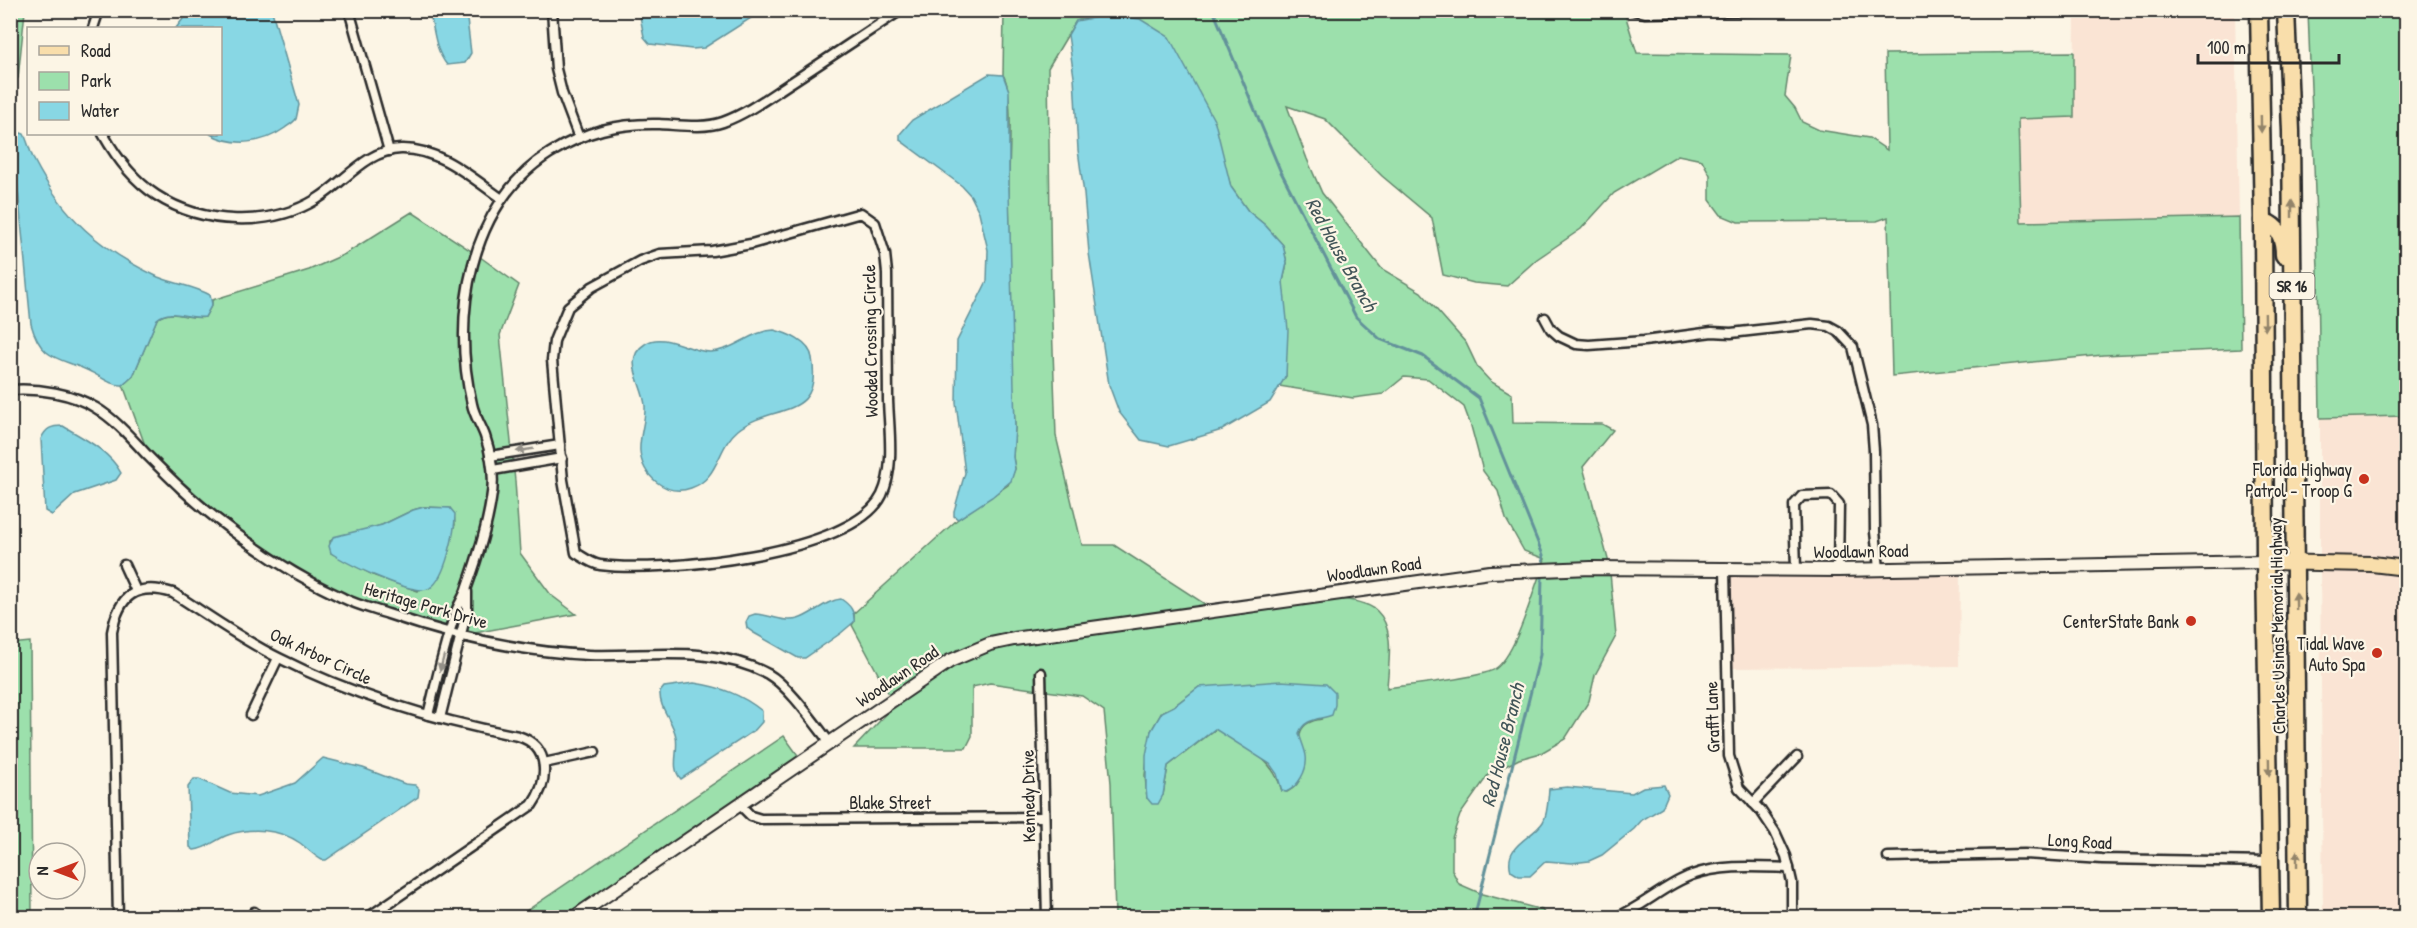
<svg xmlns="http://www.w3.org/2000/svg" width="2417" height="928" font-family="'Patrick Hand',sans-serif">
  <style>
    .built { fill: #fae4d4 }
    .green { fill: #9ce0ac; stroke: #64866c; stroke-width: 1.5; fill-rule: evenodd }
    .water { fill: #88d7e4; stroke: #63929a; stroke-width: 1.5 }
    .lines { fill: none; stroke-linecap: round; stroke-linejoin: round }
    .stream { stroke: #63929a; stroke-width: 3 }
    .street-casing { stroke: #2b2b2b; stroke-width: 13 }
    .secondary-casing { stroke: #2b2b2b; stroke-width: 16 }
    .primary-casing { stroke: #2b2b2b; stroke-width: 18 }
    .highway-casing { stroke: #2b2b2b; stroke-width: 21 }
    .street { stroke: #fcf5e5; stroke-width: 8 }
    .secondary { stroke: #fcf5e5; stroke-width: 12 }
    .primary { stroke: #f9deab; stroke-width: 14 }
    .highway { stroke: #f9deab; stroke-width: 16 }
    .oneway { fill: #92846b }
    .oneway2 { fill: #949088 }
    .poi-dot { fill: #c8321e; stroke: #fcf5e5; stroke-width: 2 }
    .labels { text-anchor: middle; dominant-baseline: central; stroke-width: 4.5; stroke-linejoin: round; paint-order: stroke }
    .shield { fill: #fcf5e5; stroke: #6a6863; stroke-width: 1.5 }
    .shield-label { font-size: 16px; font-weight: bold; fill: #2b2b2b }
    .street-label { font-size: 18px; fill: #2b2b2b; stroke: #fcf5e5 }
    .poi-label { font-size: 18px; fill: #2b2b2b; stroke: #fcf5e5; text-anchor: end }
    .water-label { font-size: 20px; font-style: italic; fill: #425659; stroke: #fcf5e5 }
  </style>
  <rect width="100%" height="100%" fill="#fcf5e5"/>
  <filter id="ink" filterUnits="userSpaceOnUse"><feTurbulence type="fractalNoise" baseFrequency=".0167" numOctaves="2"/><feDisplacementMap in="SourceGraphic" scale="12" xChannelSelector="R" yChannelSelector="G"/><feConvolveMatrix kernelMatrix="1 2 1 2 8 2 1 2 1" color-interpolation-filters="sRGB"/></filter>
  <g filter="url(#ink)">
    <g class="built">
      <polygon points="2179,11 2235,11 2239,217 2021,222 2018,118 2074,117 2075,14"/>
      <polygon points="2406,416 2406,563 2320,557 2320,418"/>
      <polygon points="2320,567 2406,573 2406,917 2323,917"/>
      <polygon points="1960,572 1959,666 1730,668 1730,574"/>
    </g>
    <g class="green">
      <polygon points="10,11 25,11 18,78 11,81"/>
      <path d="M1004 11H1624L1637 53 1791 55 1785 96 1795 108 1802 122 1819 130 1869 138 1887 150 1885 54 2074 52V117L2018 119 2021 222 2239 217 2241 349 2103 355 1892 376 1888 217 1877 221 1738 222 1721 215 1710 200V175L1702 160 1678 155 1614 193 1581 229 1537 259 1507 286 1474 283 1443 275 1432 218 1382 176 1325 119 1287 106 1307 159 1322 193 1382 269 1421 292 1466 343 1478 368 1490 381 1512 394 1513 423 1602 424 1613 430 1583 467 1609 563 1543 564 1545 559 1524 551 1506 519 1498 491 1483 471 1471 426 1464 407 1428 379 1404 377 1383 394 1353 398 1279 386 1286 376 1283 281 1287 263 1283 245 1265 225 1248 211 1231 187 1223 160 1092 17 1076 21 1048 68 1051 293 1056 436 1082 545H1114L1208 606 988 639 946 658 890 696 852 625 854 622V613L958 519 1008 485 1015 469 1013 457 1015 428C1011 348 1010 268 1009 189 1008 164 1015 93 1003 75Z"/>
      <polygon points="2308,11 2406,11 2406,416 2320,418 2318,269"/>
      <path d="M412 212 476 254 519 285 500 335 515 481 520 553 551 595 576 614 459 636 346 597 236 532 149 456 123 385 133 376 157 319C174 307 187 321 205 317L212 304V300L309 270 345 254ZM424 507 450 508 454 514 455 525 418 591 375 576 331 553 330 541 382 525 413 510Z"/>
      <path d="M1610 573 1616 636 1595 675 1589 701 1565 739 1541 753 1519 759 1488 775 1460 815 1452 838V870L1459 884 1482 894 1542 910 1547 917H1115L1111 783 1104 711 1082 696 990 683 972 687V736L966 748H854L895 705 953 665 991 648 1332 598C1346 600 1366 601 1377 611 1396 629 1388 666 1387 688 1407 685 1482 678 1495 669 1515 656 1531 597 1540 574ZM1199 687 1322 719C1273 725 1325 774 1287 792L1282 791C1272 755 1245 748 1216 729L1168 766 1163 795 1147 798 1145 775 1151 731 1162 712 1174 706Z"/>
      <polygon points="30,642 32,917 11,917 11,644"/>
      <polygon points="784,736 800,758 564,917 516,918"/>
    </g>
    <g class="water">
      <path d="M189 11H272L299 105C298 109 297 115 296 119 293 123 289 125 285 128 263 144 234 147 210 134H220V28H176Z"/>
      <path d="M429 11H466L471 53 465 63 447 65C434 49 435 30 429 11Z"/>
      <polygon points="639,11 639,10 762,11 704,48 692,49 650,44 644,37"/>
      <polygon points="1108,15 1140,19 1169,37 1215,122 1231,187 1248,211 1265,225 1283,245 1287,263 1283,281 1288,330 1286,376 1270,402 1222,430 1169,446 1141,440 1119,412 1109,385 1089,253 1084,194 1078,150 1074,77 1068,35 1076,21"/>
      <polygon points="989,74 1003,75 1009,91 1009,189 1015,428 1013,457 1015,469 1011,481 992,497 958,519 954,516 954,511 965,473 956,403 957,341 987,281 988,250 979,212 971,196 962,186 900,140 900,134 912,120"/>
      <path d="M18 132 24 134C28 142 30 152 34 160 64 218 99 249 158 277 175 284 194 286 210 295L212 304 205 317C187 320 173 307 157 319L133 376 123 385C111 386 100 376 89 371 59 357 41 361 31 324L13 139V133Z"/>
      <path d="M774 330C787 333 810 342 812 358 823 421 772 403 738 430 717 447 719 479 691 488 666 497 642 476 640 451 639 436 646 421 645 406 644 386 621 359 645 344 663 331 690 352 710 352 734 351 750 331 774 330Z"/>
      <path d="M63 426C83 438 110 451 121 473L116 480 75 494 52 515 45 511 41 439C46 428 51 426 63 426Z"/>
      <path d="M424 507 450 508 455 514C455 531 446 578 430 588 416 598 346 563 331 553L329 546 333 537 382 525 413 510Z"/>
      <path d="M841 599C850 605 855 611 854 622L841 633 805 658H798L754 633 747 628 746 622 749 616 755 614C769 614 783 623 798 619 812 615 826 600 841 599Z"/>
      <path d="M1281 681 1326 684 1335 693V705L1332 715C1319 720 1305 718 1299 733 1301 741 1305 749 1306 756 1308 770 1298 787 1286 792L1282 791 1277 774 1270 764 1215 729 1168 766 1163 795 1158 804H1152L1147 798 1146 789V755L1151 731 1162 712 1174 706 1199 687Z"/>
      <path d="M694 683C720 687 741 694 762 711V722L755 730 681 779C670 768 679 751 676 737 673 720 659 709 660 692L664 687Z"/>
      <path d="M323 758 363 768 405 784 415 785 419 789 418 797 326 860H322C314 856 308 849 300 843 280 829 251 827 228 835 216 839 207 849 194 850L190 847 188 787 194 779H199L230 793 258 796 295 783Z"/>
      <path d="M1664 785 1668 794 1662 808 1642 820 1634 829 1602 855 1589 861 1572 863 1546 861 1530 876H1519L1511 871C1503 845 1533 838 1543 822 1548 814 1548 798 1549 789L1567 787 1632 793 1643 787Z"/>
    </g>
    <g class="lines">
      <g class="stream">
        <polyline points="1213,10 1280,170 1356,317 1380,339 1423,356 1479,398 1543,555 1543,560"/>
        <polyline points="1474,918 1540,655 1542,577"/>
      </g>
      <g class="street-casing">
        <g id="street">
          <polyline points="349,10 389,151"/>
          <polyline points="552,10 556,69 562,93 579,138"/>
          <polyline points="1634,10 1645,13 1783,10"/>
          <polyline points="93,28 99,10"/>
          <path d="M103 134C116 157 133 180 156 195 202 225 270 228 317 199 345 182 366 150 401 149 439 148 472 178 502 199"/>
          <path d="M861 213 875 223 885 254 887 273C887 315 888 358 888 400 889 430 895 467 882 495 853 555 660 573 600 565 592 564 583 557 576 553L563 480 552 360 554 341 568 307 592 287 640 261 660 254 712 251 751 244Z"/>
          <polyline points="1545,318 1551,329 1559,336 1576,344 1589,345 1644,341 1712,332 1731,333 1812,324 1829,326 1838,331 1853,347 1872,425 1874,451 1875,532 1879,568"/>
          <path d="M10 390C39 388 72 393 96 408 116 420 132 439 148 456 170 478 192 500 217 519 255 549 299 578 343 598 357 605 373 609 388 614 452 636 521 652 589 655 650 657 711 644 768 674 789 686 815 724 830 743"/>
          <polyline points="490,456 560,445"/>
          <polyline points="493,470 562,458"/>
          <polyline points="124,565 136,591"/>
          <polyline points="1796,569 1794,505 1802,496 1831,495 1839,504 1838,570"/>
          <polyline points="1725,570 1729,756 1739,788 1761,811 1775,832 1786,856 1792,882 1792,918"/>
          <polyline points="1041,673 1047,918"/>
          <polyline points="251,715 278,658"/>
          <path d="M428 715C437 680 444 644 457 609 460 602 465 595 467 587 476 562 487 526 491 500 495 479 492 457 485 436 481 425 474 415 472 404 451 317 469 204 550 153 586 131 617 123 659 124 680 125 703 129 723 122 748 113 770 96 792 82 828 58 865 34 901 10"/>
          <polyline points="440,718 467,610 467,592"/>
          <polyline points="544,763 595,752"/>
          <polyline points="1753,803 1797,757"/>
          <polyline points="740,805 751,816 761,819 1044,817"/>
          <polyline points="1888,857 2024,854 2102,859 2270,862"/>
          <polyline points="254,912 257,918"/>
          <path d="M118 918 112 632C119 595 136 582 173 593 208 615 242 640 279 658 354 696 435 720 518 736 551 746 549 781 532 805L367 918"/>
          <path d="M1615 918C1643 907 1664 885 1692 875 1722 864 1757 867 1789 868"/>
        </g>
      </g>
      <g class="secondary-casing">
        <polyline id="secondary" points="573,918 950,661 990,644 1014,639 1490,572 1591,568 1838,570 2265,562"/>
      </g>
      <g class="primary-casing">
        <polyline id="primary" points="2265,562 2372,564 2406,568"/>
      </g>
      <g class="highway-casing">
        <g id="highway">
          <polyline points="2259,10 2263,221 2265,562 2271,918"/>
          <polyline points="2286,10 2291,131 2298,918"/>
          <path d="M2263 221C2280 227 2284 239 2284 255"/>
        </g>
      </g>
      <use href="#street" class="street"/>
      <use href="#secondary" class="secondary"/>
      <use href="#primary" class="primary"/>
      <use href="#highway" class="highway"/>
    </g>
    <defs><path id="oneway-solid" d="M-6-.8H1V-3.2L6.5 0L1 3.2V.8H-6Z" transform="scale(1.5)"/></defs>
    <g class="oneway">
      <use href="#oneway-solid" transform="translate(2261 124) rotate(89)"/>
      <use href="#oneway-solid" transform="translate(2292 209) rotate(-90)"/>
      <use href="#oneway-solid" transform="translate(2265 322) rotate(89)"/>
      <use href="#oneway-solid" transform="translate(2296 601) rotate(-91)"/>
      <use href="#oneway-solid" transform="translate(2269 767) rotate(89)"/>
      <use href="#oneway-solid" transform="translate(2297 859) rotate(-90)"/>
    </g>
    <g class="oneway2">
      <use href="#oneway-solid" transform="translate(525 450) rotate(171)"/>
      <use href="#oneway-solid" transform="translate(442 663) rotate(105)"/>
    </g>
  </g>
  <g class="poi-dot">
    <circle cx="2364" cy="479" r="6"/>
    <circle cx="2191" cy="621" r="6"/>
    <circle cx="2377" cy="653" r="6"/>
  </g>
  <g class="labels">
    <rect class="shield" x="2269.5" y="273" width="45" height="26" rx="4.5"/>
    <g class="shield-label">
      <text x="2292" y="286">SR 16</text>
    </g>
    <g class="street-label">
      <text transform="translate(870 341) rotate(-91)">Wooded Crossing Circle</text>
      <text transform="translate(1861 551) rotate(-1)">Woodlawn Road</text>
      <text transform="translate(1374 569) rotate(-8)">Woodlawn Road</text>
      <text transform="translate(426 605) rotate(16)">Heritage Park Drive</text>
      <text transform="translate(2277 626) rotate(-91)">Charles Usinas Memorial Highway</text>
      <text transform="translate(321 656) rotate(25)">Oak Arbor Circle</text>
      <text transform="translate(897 676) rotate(-34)">Woodlawn Road</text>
      <text transform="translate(1712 717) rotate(-92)">Grafft Lane</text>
      <text transform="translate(1028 796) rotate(-91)">Kennedy Drive</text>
      <text x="890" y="802">Blake Street</text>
      <text transform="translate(2080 841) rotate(3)">Long Road</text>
    </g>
    <g class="poi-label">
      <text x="2352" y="469">Florida Highway<tspan x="2352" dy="21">Patrol - Troop G</tspan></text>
      <text x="2179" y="621">CenterState Bank</text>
      <text x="2365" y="643">Tidal Wave<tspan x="2365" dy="21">Auto Spa</tspan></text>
    </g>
    <g class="water-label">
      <text transform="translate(1342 254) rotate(61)">Red House Branch</text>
      <text transform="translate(1502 745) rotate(-76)">Red House Branch</text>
    </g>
  </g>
  <rect width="2417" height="928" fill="none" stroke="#fcf5e5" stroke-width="36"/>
  <rect x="18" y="18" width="2381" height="892" fill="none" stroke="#2b2b2b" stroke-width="2" filter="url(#ink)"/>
  <rect x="27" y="27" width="195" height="108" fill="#fcf5e5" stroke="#a8a49b" stroke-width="1.5"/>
  <rect x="39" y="46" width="30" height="9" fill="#f9deab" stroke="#a8a49b" stroke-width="1.5"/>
  <text x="81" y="57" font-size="18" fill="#2b2b2b">Road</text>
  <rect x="39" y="72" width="30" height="18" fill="#9ce0ac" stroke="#a8a49b" stroke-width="1.5"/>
  <text x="81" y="87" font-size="18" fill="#2b2b2b">Park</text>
  <rect x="39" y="102" width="30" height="18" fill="#88d7e4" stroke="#a8a49b" stroke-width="1.5"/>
  <text x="81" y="117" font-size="18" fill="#2b2b2b">Water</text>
  <g transform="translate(57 871) rotate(270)"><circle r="28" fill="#fcf5e5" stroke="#a8a49b" stroke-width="1.5"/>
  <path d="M0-4.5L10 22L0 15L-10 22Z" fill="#c8321e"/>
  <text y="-9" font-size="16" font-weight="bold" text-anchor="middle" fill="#2b2b2b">N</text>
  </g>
  <path d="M2198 54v9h141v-9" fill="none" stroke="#2b2b2b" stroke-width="3"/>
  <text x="2207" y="54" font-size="18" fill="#2b2b2b" stroke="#fcf5e5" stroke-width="4.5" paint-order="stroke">100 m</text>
</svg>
